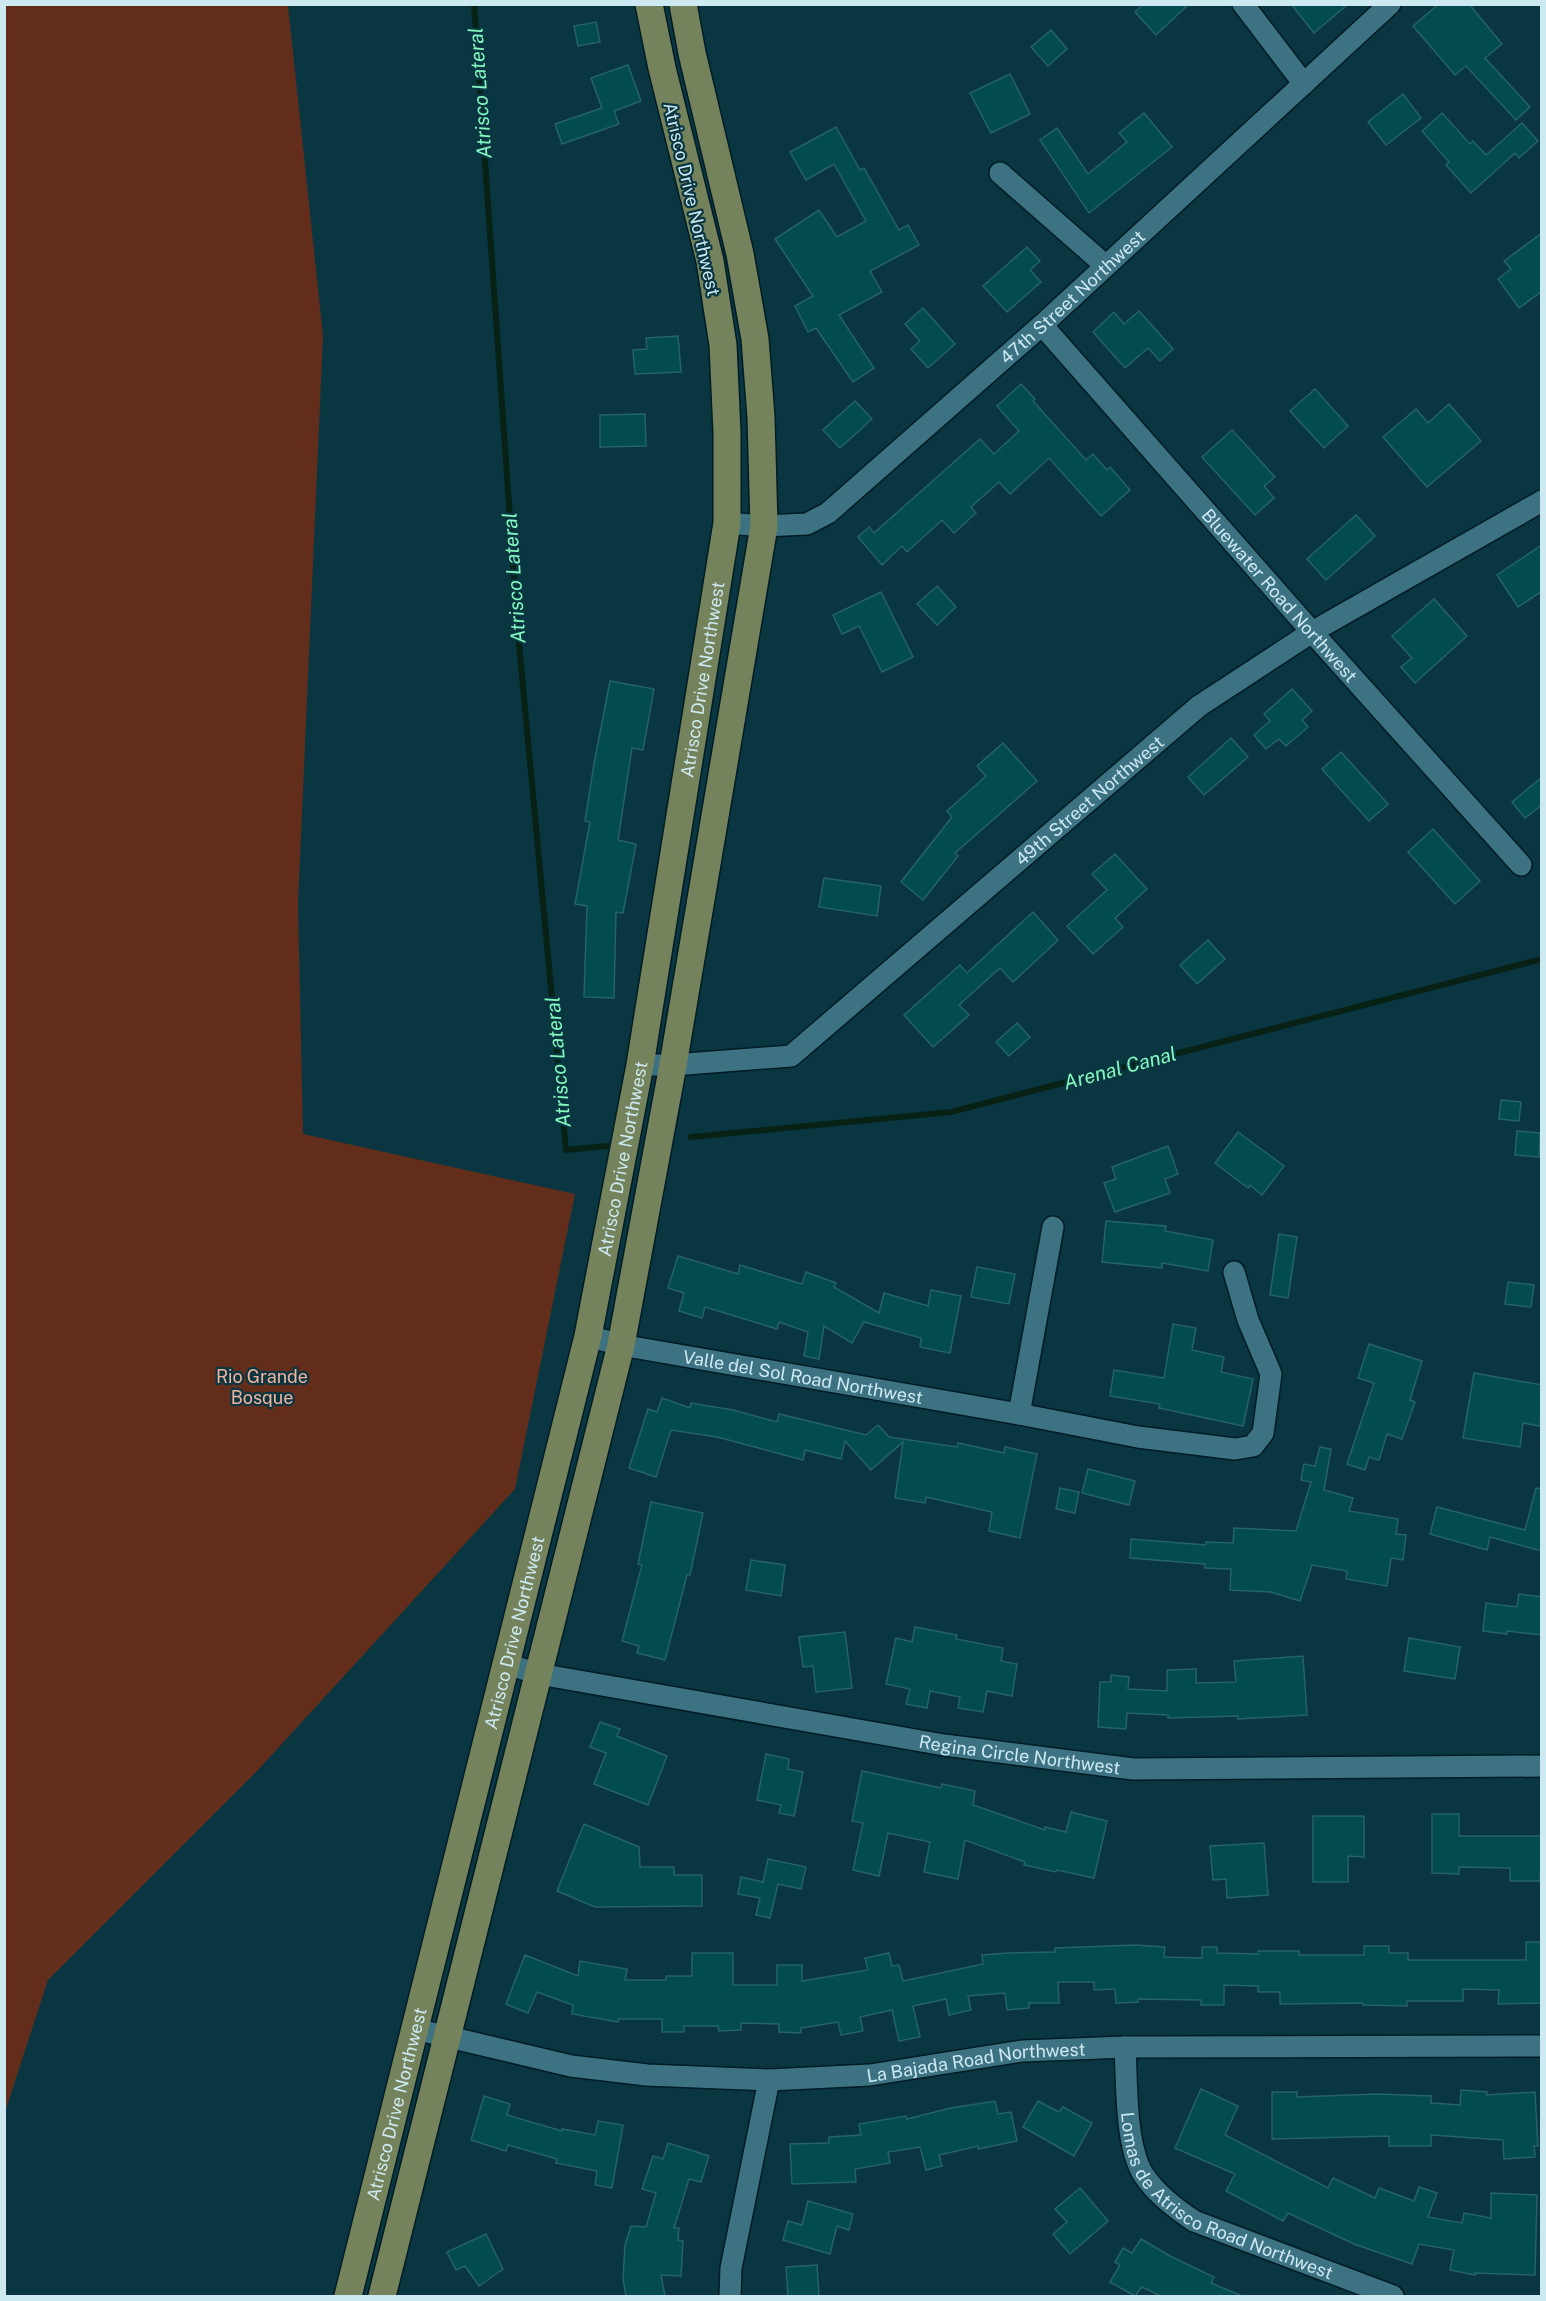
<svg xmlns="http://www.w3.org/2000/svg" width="1546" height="2301" font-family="'Public Sans',sans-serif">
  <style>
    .green { fill: #622e1b }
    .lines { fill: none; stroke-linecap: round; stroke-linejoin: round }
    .stream { stroke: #072215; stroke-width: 6 }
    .building { fill: #024b4e; stroke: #256366; stroke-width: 1.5 }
    .minor-casing { stroke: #001c24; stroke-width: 24 }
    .major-casing { stroke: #001c24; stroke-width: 30 }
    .minor { stroke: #3c7282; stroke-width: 21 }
    .major { stroke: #74835b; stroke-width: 27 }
    .labels { text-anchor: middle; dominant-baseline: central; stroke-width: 4.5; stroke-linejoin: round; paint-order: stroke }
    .street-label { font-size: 18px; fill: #cde9f2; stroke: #0a3642 }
    .park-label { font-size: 18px; fill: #f2b29c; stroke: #0a3642 }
    .water-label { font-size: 20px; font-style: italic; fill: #84f8be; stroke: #0a3642 }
  </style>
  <rect width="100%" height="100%" fill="#0a3642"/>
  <polygon class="green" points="5,4 288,5 323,336 298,904 303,1134 575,1194 515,1489 258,1770 48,1980 5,2112"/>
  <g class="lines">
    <g class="stream">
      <polyline points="474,4 518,633 566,1150 607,1146"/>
      <polyline points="691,1137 951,1112 1542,959"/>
    </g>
  </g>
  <g class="building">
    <polygon points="1144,4 1189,4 1156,35 1135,12"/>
    <polygon points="1291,4 1348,4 1314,33"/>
    <polygon points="1439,4 1469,4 1502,44 1485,58 1530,107 1516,120 1466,66 1455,75 1413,26"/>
    <polygon points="596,22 600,42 578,46 574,26"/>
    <polygon points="1051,30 1067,49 1048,66 1031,47"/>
    <polygon points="628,65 641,101 614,111 619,124 562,144 555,124 602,108 591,78"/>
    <polygon points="1010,74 1030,114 991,133 970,93"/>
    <polygon points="1403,94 1421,118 1386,145 1368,122"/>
    <polygon points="1144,113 1172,147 1089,213 1040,140 1057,128 1088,174 1127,142 1119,133"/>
    <polygon points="1442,113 1470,144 1473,141 1486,155 1522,123 1538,141 1519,158 1515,153 1471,193 1446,165 1449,162 1422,131"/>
    <polygon points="836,127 860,170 864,168 899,230 908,225 919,245 870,271 882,292 839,315 874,368 853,382 816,328 808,332 795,306 813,296 775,239 819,210 837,237 866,221 834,164 806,180 790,152"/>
    <polygon points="1542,233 1542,291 1519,308 1498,279 1511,269 1504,261"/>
    <polygon points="1027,247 1040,261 1030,270 1041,282 1007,312 983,286"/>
    <polygon points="923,308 955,344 928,368 911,349 920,341 905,324"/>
    <polygon points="1139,311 1173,349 1160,361 1148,348 1125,368 1093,332 1114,312 1124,324"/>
    <polygon points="678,336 681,372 635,374 633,350 647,349 646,338"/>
    <polygon points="1021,384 1035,399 1033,401 1086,460 1093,454 1107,470 1110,467 1130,490 1101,516 1049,458 1010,494 999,482 971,507 976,513 954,533 942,520 907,552 902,546 882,565 858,537 869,527 874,533 980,439 994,454 1019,431 997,406"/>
    <polygon points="1315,389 1348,426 1324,448 1290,411"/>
    <polygon points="855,401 872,419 840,448 823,430"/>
    <polygon points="1449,404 1481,441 1427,487 1383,437 1416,409 1428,423"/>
    <polygon points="645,414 646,446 600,447 600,415"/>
    <polygon points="1232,430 1275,477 1264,486 1274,498 1255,515 1202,457"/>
    <polygon points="1356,515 1375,536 1326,580 1307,559"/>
    <polygon points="1542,545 1542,591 1518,607 1497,575"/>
    <polygon points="937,586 956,607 937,625 917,604"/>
    <polygon points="881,592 913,657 882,672 859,626 842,634 833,615"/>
    <polygon points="1434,599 1467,636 1415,683 1401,667 1412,658 1392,636"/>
    <polygon points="610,681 654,689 643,750 632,748 618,840 636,844 623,913 616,912 614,998 584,997 587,906 575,904 590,822 585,821 594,764"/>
    <polygon points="1292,689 1312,711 1302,720 1308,727 1286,746 1279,739 1266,749 1254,735 1270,721 1264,714"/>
    <polygon points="1231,738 1248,757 1204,795 1188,777"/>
    <polygon points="1003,743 1037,781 955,853 958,856 923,900 901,882 952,817 947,811 986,776 977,766"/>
    <polygon points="1341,752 1388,804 1369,821 1322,769"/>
    <polygon points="1542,777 1542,805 1525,818 1512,802"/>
    <polygon points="1433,829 1480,881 1455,904 1408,852"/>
    <polygon points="1115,854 1147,889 1115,918 1123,927 1093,954 1067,926 1107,890 1092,874"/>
    <polygon points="824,878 881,886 877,916 819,907"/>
    <polygon points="1033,912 1058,940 1013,982 1000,968 959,1005 969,1015 933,1047 904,1015 960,965 967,973"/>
    <polygon points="1208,940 1225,959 1197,984 1180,965"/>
    <polygon points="1017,1023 1030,1037 1009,1056 996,1042"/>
    <polygon points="1501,1100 1521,1102 1519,1121 1499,1119"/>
    <polygon points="1517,1131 1540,1133 1539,1157 1515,1155"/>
    <polygon points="1238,1132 1284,1166 1262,1195 1250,1185 1248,1188 1215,1163"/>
    <polygon points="1168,1146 1178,1174 1165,1179 1170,1193 1115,1212 1104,1183 1116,1179 1112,1167"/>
    <polygon points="1106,1221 1166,1226 1165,1231 1213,1240 1208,1271 1162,1263 1162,1268 1102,1262"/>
    <polygon points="1279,1234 1297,1237 1288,1298 1270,1295"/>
    <polygon points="678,1256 738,1274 740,1265 802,1284 806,1272 836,1283 834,1287 879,1313 884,1293 928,1306 931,1290 961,1296 950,1353 920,1347 921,1338 864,1322 852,1343 824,1326 819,1359 804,1356 808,1332 779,1322 777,1329 705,1307 702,1318 679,1311 684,1293 668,1288"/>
    <polygon points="977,1267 1015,1274 1009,1304 971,1297"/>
    <polygon points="1508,1282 1534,1285 1531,1307 1505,1304"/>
    <polygon points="1173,1324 1196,1328 1192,1350 1224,1357 1221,1372 1253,1379 1243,1426 1159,1408 1160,1404 1110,1396 1114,1370 1164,1378"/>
    <polygon points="1369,1344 1422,1361 1410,1400 1415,1402 1402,1439 1387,1434 1379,1460 1369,1457 1365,1470 1347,1464 1374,1383 1358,1378"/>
    <polygon points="1474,1373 1542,1385 1540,1426 1523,1423 1520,1447 1463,1438"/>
    <polygon points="662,1398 690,1408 691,1403 733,1410 777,1422 779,1414 866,1435 878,1425 889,1437 957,1447 958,1443 1004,1453 1005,1447 1037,1454 1020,1538 989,1531 992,1512 926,1497 925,1503 895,1498 903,1442 871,1470 845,1441 841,1459 805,1450 803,1460 717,1437 671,1430 656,1477 629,1468 648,1409 657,1412"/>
    <polygon points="1320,1447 1331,1449 1324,1490 1353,1498 1349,1511 1398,1519 1396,1534 1406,1535 1403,1560 1391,1558 1387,1586 1346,1579 1347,1571 1312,1565 1300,1601 1271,1592 1230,1590 1231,1569 1205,1568 1205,1564 1130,1558 1131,1539 1206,1545 1206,1542 1233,1543 1234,1528 1296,1531 1311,1482 1301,1480 1304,1464 1315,1466"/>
    <polygon points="1088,1469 1135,1481 1129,1505 1082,1493"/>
    <polygon points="1060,1488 1079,1492 1075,1513 1056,1509"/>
    <polygon points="1536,1488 1542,1489 1542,1551 1490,1537 1487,1550 1430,1534 1437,1507 1525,1530"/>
    <polygon points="651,1502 703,1513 690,1575 687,1575 665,1660 637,1653 639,1646 622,1641 642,1565 638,1564"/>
    <polygon points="751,1560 785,1565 781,1596 746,1590"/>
    <polygon points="1519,1594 1542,1597 1542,1635 1507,1631 1507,1634 1483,1631 1486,1603 1517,1607"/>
    <polygon points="915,1627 957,1635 956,1639 1003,1648 1001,1661 1017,1664 1012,1696 987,1691 983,1712 958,1708 960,1697 930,1691 927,1708 906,1704 910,1689 886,1684 896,1638 912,1642"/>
    <polygon points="845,1632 852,1688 816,1692 813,1666 803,1667 799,1637"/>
    <polygon points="1409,1638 1460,1647 1455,1679 1404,1671"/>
    <polygon points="1303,1656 1307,1715 1238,1719 1238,1716 1168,1718 1168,1715 1127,1713 1126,1729 1098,1727 1100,1682 1111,1682 1111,1675 1129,1677 1128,1689 1167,1691 1167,1670 1196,1669 1196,1683 1236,1682 1234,1661"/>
    <polygon points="600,1722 620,1729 617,1736 667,1756 648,1805 594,1784 606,1753 590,1747"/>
    <polygon points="766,1754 789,1759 788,1769 803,1772 794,1816 779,1813 781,1805 757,1800"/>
    <polygon points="862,1771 941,1788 942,1784 975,1791 973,1805 1045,1830 1045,1827 1066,1832 1071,1812 1107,1821 1094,1878 1057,1870 1056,1872 1024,1865 1025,1862 965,1840 958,1879 924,1872 930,1842 888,1833 879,1876 853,1870 863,1823 852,1821"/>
    <polygon points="1432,1814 1459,1814 1459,1836 1542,1836 1540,1881 1510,1881 1510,1868 1459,1867 1459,1874 1432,1873"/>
    <polygon points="1313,1816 1364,1816 1364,1857 1348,1856 1348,1882 1313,1882"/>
    <polygon points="584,1824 639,1847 640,1867 674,1867 674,1875 702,1875 702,1906 595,1907 557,1891"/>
    <polygon points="1264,1843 1268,1895 1227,1898 1226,1879 1213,1880 1210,1846"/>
    <polygon points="768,1859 806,1867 801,1889 778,1884 770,1918 756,1915 760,1898 738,1894 741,1877 763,1882"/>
    <polygon points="1526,1942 1542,1942 1542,2003 1498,2004 1499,1990 1463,1989 1463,2001 1407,2001 1407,2006 1363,2005 1363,2003 1280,2004 1280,1992 1258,1992 1258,1986 1224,1985 1224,2005 1201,2005 1201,2000 1138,1999 1138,2002 1116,2003 1115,1989 1094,1990 1094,1982 1058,1982 1059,2003 1029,2003 1029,2008 1007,2010 1005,1993 968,1996 971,2010 949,2015 946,1999 913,2006 920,2037 899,2041 892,2010 860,2017 863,2031 841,2035 838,2022 801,2028 801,2033 779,2032 779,2024 741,2023 741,2030 719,2031 718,2026 684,2026 684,2032 662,2032 662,2019 619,2019 618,2022 572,2014 573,2005 537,1992 528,2013 506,2004 525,1955 578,1976 580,1961 627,1969 625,1980 666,1980 666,1976 692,1976 692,1953 733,1953 733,1985 777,1985 777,1965 802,1965 802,1981 868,1970 865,1958 889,1953 892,1966 899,1965 903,1981 983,1964 982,1955 1008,1953 1055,1952 1055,1948 1136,1945 1165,1947 1164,1957 1202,1958 1202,1947 1217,1947 1217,1953 1258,1954 1258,1951 1299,1951 1299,1955 1364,1955 1364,1946 1389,1946 1389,1953 1408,1953 1408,1960 1526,1960"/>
    <polygon points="1201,2089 1238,2106 1225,2135 1328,2188 1333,2178 1375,2198 1379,2188 1414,2201 1419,2187 1437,2193 1428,2217 1462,2223 1464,2213 1491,2218 1491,2193 1537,2195 1535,2275 1475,2273 1475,2275 1450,2270 1454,2250 1419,2244 1412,2264 1354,2244 1288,2213 1283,2221 1226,2191 1235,2174 1175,2148"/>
    <polygon points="1461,2090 1487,2092 1486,2095 1535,2092 1538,2146 1534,2146 1535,2157 1504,2159 1503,2140 1431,2135 1431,2146 1389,2146 1389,2136 1272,2139 1272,2092 1297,2092 1297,2097 1378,2094 1431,2096 1431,2103 1460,2105"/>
    <polygon points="484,2096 510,2104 507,2115 562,2131 562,2129 595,2135 598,2121 623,2125 612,2188 595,2185 597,2171 556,2163 557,2159 508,2145 506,2151 471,2140"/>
    <polygon points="995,2101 998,2114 1011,2112 1017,2141 978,2149 978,2146 939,2155 942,2166 926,2170 920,2147 888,2152 890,2163 855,2169 856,2182 792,2184 790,2144 829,2143 829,2137 861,2135 859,2124 906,2116 907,2119 951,2108"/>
    <polygon points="1038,2101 1059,2112 1063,2107 1092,2123 1074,2156 1023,2127"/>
    <polygon points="668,2143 709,2156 701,2182 689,2179 674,2228 679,2228 678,2240 683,2241 681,2276 661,2275 665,2296 626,2296 623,2279 625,2245 631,2226 646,2227 656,2193 642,2189 653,2156 663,2159"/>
    <polygon points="1080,2188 1108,2221 1070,2254 1053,2234 1067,2222 1055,2209"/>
    <polygon points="808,2201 853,2214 849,2230 837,2226 830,2254 783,2240 788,2221 802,2225"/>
    <polygon points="486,2234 503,2269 479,2286 465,2266 456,2270 447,2252"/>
    <polygon points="1141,2239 1170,2256 1214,2277 1211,2283 1242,2296 1161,2296 1142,2287 1135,2296 1110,2282 1120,2265 1115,2262 1123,2248 1132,2253"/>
    <polygon points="817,2265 819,2296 788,2296 786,2267"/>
  </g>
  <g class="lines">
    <g class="minor-casing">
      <g id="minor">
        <polyline points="1243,4 1304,84"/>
        <polyline points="1000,173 1106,266"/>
        <path id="s1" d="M1042 325 1312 632 1521 865"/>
        <path id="s2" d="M727 523 764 526 807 524 828 513 1042 325 1390 4"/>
        <path id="s3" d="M640 1065H673L791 1056 1199 706 1312 632 1542 501"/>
        <path id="s4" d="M588 1336 621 1345 1019 1414 1138 1437 1235 1449 1253 1446 1263 1433 1271 1374 1248 1320 1234 1272"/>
        <polyline points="1019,1414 1053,1227"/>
        <path id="s5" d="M506 1664 539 1674 944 1745 1133 1769 1542 1766"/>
        <path id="s6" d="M415 2029 571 2066 647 2075 769 2080 870 2075 1022 2051 1125 2047 1542 2046"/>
        <path id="s7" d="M1125 2047C1127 2083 1125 2144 1143 2174 1156 2194 1175 2208 1194 2221L1393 2296"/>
        <polyline points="730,2296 731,2268 769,2080"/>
      </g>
    </g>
    <g class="major-casing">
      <g id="major">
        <path id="s8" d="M348 2296 588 1336 640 1065 727 523V432L723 345 710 261 662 68 649 4"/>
        <polyline points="382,2296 621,1345 673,1065 764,526 761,417 755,339 740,254 692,53 683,4"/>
      </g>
    </g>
    <use href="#minor" class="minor"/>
    <use href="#major" class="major"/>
  </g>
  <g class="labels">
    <g class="street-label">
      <text transform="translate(692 199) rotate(77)">Atrisco Drive Northwest</text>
      <text stroke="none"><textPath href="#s2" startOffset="430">47th Street Northwest</textPath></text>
      <text stroke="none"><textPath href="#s1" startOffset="360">Bluewater Road Northwest</textPath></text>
      <text stroke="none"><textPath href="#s8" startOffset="1656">Atrisco Drive Northwest</textPath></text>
      <text stroke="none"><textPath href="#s3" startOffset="544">49th Street Northwest</textPath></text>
      <text stroke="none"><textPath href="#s8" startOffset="1170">Atrisco Drive Northwest</textPath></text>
      <text stroke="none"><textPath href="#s4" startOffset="219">Valle del Sol Road Northwest</textPath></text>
      <text stroke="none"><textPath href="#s8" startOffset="684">Atrisco Drive Northwest</textPath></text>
      <text stroke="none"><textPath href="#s5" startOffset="522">Regina Circle Northwest</textPath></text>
      <text stroke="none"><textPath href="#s6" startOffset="567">La Bajada Road Northwest</textPath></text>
      <text stroke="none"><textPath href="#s8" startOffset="198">Atrisco Drive Northwest</textPath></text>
      <text stroke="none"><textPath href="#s7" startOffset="206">Lomas de Atrisco Road Northwest</textPath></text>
    </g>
    <g class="park-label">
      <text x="262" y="1376">Rio Grande<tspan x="262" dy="21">Bosque</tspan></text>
    </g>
    <g class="water-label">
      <text transform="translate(480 93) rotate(-94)">Atrisco Lateral</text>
      <text transform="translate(514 578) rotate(-94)">Atrisco Lateral</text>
      <text transform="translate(558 1062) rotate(-95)">Atrisco Lateral</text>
      <text transform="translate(1120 1068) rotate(-15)">Arenal Canal</text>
    </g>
  </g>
  <rect width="1546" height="2301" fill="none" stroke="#cde9f2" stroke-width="12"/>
</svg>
